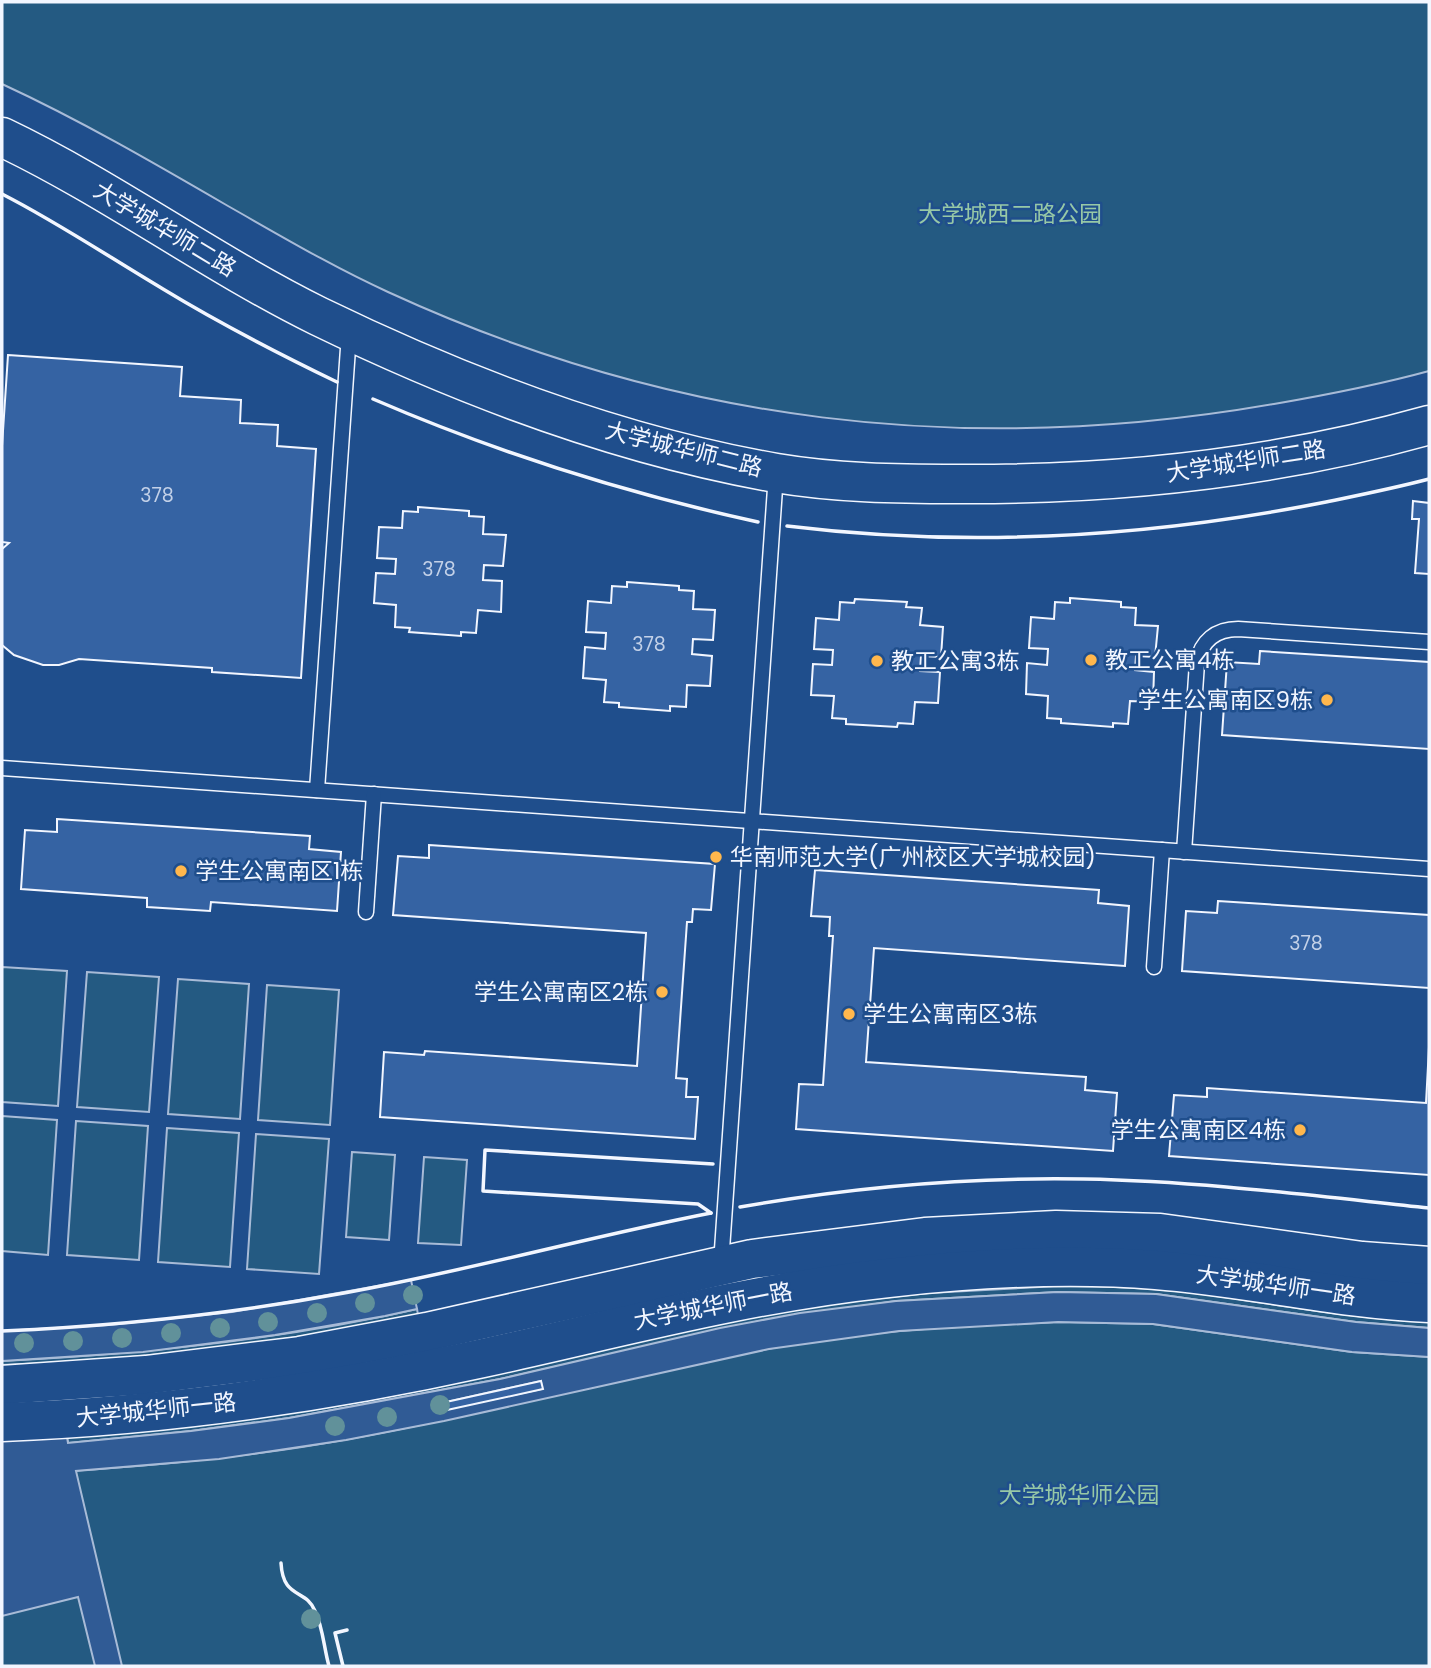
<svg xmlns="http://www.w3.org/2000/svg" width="1431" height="1668" font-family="Poppins,'Noto Sans SC',sans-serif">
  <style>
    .green { fill: #245a82; stroke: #a8bbd7; stroke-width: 2 }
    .parking { fill: #305b95; stroke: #a8bbd7; stroke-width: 2; fill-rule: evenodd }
    .building { fill: #3563a3; stroke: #f2f6ff; stroke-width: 2 }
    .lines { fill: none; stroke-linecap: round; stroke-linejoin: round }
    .lane-casing { stroke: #f2f6ff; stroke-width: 17 }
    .secondary-casing { stroke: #f2f6ff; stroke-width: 41 }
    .lane { stroke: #1f4e8c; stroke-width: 14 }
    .secondary { stroke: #1f4e8c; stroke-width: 38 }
    .wall { stroke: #f2f6ff; stroke-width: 3.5 }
    .tree { fill: #61919a }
    .poi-dot { fill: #ffb74d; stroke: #1f4e8c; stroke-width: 2.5 }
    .labels { text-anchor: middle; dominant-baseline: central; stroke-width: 5; stroke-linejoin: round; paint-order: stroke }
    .number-label { font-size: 19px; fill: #c3d1e8 }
    .park-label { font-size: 23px; fill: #97c8a6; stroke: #1f4e8c }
    .street-label { font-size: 23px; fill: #f2f6ff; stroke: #1f4e8c }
    .poi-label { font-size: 23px; fill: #f2f6ff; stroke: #1f4e8c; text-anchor: start }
  </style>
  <rect width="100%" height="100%" fill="#1f4e8c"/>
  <g class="green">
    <path d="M2 2H1429V371C1378 385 1326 395 1274 404 965 458 673 423 388 292 333 267 281 236 228 206 154 163 80 120 2 84Z"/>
    <polygon points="2,967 67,971 58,1106 2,1102"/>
    <polygon points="87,972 159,977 149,1112 77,1107"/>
    <polygon points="178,979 249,984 240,1119 168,1114"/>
    <polygon points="267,985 339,990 330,1125 258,1120"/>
    <polygon points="2,1116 57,1120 48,1255 2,1251"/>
    <polygon points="76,1121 148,1126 139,1260 67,1255"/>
    <polygon points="167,1128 239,1133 230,1267 158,1262"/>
    <polygon points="256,1134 329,1139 319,1274 247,1269"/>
    <polygon points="352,1152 395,1155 389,1240 346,1237"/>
    <polygon points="424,1157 467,1160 461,1245 418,1243"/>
    <path d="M1058 1286C1106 1286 1154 1288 1202 1294 1277 1304 1353 1319 1429 1322V1328L1356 1322 1156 1294 1058 1292 896 1301 764 1320 500 1379 289 1418 191 1431 68 1443 67 1437 835 1303 929 1293Z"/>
    <path d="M417 1309 418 1315C281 1344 141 1359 2 1365V1361C141 1354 281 1340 417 1309Z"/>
    <path d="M1058 1322 1153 1324 1352 1352 1429 1357V1666H2V1475C118 1469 235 1460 349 1439 501 1412 649 1369 801 1343 886 1329 972 1326 1058 1322Z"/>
  </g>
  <g class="parking">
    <polygon points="411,1280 417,1309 385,1316 275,1335 143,1352 2,1361 2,1331 109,1325 232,1312"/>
    <path d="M1058 1292 1156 1294 1356 1322 1429 1328V1357L1352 1352 1153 1324 1058 1322 899 1331 769 1349 444 1421 346 1440 219 1459 76 1471 122 1666H95L78 1597 2 1616V1440L67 1437 68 1443 191 1431 289 1418 500 1379 720 1328 800 1313 896 1301ZM541 1381 542 1389 447 1409 446 1402Z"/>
  </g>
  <g class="building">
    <polygon points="8,355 182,367 180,396 241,400 240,423 278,425 277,446 316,449 301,678 212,672 212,668 79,659 59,665 43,665 14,655 2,645 2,549 9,543 2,542 2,446"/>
    <polygon points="1413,501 1429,503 1429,574 1415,573 1419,519 1412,519"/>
    <polygon points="418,507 469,511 469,516 484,517 483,534 506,535 503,566 484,565 483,580 502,581 501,612 478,610 476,633 461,632 461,636 409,632 410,628 395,627 396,605 374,603 376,573 395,574 396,559 377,558 379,527 402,528 403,511 418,512"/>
    <polygon points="627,582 679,586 679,590 694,591 693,609 715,610 713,640 693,639 692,654 712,656 710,686 687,685 686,707 670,706 670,711 619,707 619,703 604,702 606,680 583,678 585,647 605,649 606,633 586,632 588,601 611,603 612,586 627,587"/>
    <polygon points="1070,598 1121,602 1121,607 1136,608 1135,625 1158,626 1155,657 1136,656 1135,670 1154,672 1153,702 1130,701 1128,724 1113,723 1113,727 1061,723 1061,719 1047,718 1048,696 1026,694 1027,663 1047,665 1048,649 1029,648 1031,617 1054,619 1055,602 1070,603"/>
    <polygon points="855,599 907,602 906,607 922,608 920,625 943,627 941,657 921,656 920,671 940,672 938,703 915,702 913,724 898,723 897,727 846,724 846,719 832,718 834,696 811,695 813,664 832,665 833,650 814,649 816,618 839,620 840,602 854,603"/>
    <polygon points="1260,651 1429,662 1429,749 1222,735 1227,662 1259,664"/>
    <polygon points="57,819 310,836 309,849 341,852 337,911 211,902 210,911 147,907 147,898 21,889 25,830 57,832"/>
    <polygon points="429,845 715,864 711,910 693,909 692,922 687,922 676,1078 687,1079 686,1097 698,1097 695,1139 380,1117 384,1052 424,1055 425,1051 637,1066 646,933 393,915 398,856 429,858"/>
    <polygon points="815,870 1099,890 1098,903 1129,906 1125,966 874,948 866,1062 1086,1077 1085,1090 1117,1093 1113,1151 796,1129 799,1084 823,1085 833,936 829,936 830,917 811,916"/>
    <polygon points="1218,901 1429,915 1429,988 1182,971 1186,911 1217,913"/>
    <polygon points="1429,1047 1429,1175 1169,1156 1174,1095 1207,1097 1207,1088 1426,1103"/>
    <polygon points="541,1381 543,1389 447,1410 446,1402"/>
  </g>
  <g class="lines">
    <g class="lane-casing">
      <g id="lane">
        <polyline points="2,768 1429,869"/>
        <polyline points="317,790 349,334"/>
        <path d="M1184 852 1197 663C1201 641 1216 629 1238 629L1429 642"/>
        <polyline points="366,912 374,794"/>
        <polyline points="1154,967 1162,850"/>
        <polyline points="721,1264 776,474"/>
      </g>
    </g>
    <g class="secondary-casing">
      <g id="secondary">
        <path d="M2 137C111 189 209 262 318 316 462 386 617 445 776 473 835 483 897 484 957 484 1116 485 1276 468 1429 425"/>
        <polyline points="2,1385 146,1375 300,1356 427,1332 752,1259 925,1237 1056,1230 1160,1233 1362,1261 1429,1266"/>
        <path d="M2 1422C164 1416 324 1393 483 1358 620 1328 747 1293 888 1278 976 1268 1067 1263 1156 1270 1247 1277 1337 1299 1429 1303"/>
      </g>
    </g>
    <use href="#lane" class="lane"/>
    <use href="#secondary" class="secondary"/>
    <g class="wall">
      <path d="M2 194C57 222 109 257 163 289 219 323 277 353 337 382"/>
      <path d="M373 399C498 453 625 493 758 522"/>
      <path d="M787 526C966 548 1150 537 1326 502 1360 495 1395 488 1429 479"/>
      <path d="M740 1207C853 1187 969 1177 1084 1179 1199 1181 1315 1196 1429 1208"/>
      <polyline points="711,1213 698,1204 483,1191 485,1150 713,1164"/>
      <path d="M2 1331C117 1326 230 1314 344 1293 467 1271 588 1237 711 1213"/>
      <path d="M281 1563C283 1600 306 1588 315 1611 323 1627 324 1649 329 1666"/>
      <polyline points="343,1666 335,1633 347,1630"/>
    </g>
  </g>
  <g class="tree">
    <circle cx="413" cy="1295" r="10"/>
    <circle cx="365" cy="1303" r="10"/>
    <circle cx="317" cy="1313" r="10"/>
    <circle cx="268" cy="1322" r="10"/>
    <circle cx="220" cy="1328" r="10"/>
    <circle cx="171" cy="1333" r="10"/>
    <circle cx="122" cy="1338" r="10"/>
    <circle cx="73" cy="1341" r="10"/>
    <circle cx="24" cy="1343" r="10"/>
    <circle cx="440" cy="1405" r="10"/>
    <circle cx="387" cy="1417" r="10"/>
    <circle cx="335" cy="1426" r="10"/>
    <circle cx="311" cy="1619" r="10"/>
  </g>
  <g class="poi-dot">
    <circle cx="1091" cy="660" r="7"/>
    <circle cx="877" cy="661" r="7"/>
    <circle cx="1327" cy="700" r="7"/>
    <circle cx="716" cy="857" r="7"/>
    <circle cx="181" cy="871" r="7"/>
    <circle cx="662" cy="992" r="7"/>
    <circle cx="849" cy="1014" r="7"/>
    <circle cx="1300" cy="1130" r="7"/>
  </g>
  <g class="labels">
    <g class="number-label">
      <text x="157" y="495">378</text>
      <text x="439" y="569">378</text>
      <text x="649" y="644">378</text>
      <text x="1306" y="943">378</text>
    </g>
    <g class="park-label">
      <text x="1010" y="214">大学城西二路公园</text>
      <text x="1079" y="1495">大学城华师公园</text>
    </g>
    <g class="street-label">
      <text transform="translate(165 229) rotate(31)">大学城华师二路</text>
      <text transform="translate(684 449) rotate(14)">大学城华师二路</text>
      <text transform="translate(1246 461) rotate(-9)">大学城华师二路</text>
      <text transform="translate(1276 1285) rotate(8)">大学城华师一路</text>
      <text transform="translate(713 1306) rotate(-11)">大学城华师一路</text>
      <text transform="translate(156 1410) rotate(-6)">大学城华师一路</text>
    </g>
    <g class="poi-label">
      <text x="1105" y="660">教工公寓4栋</text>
      <text x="891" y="661">教工公寓3栋</text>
      <text x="1313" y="700" text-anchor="end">学生公寓南区9栋</text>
      <text x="730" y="857">华南师范大学(广州校区大学城校园)</text>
      <text x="195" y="871">学生公寓南区1栋</text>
      <text x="648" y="992" text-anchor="end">学生公寓南区2栋</text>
      <text x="863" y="1014">学生公寓南区3栋</text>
      <text x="1286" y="1130" text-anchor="end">学生公寓南区4栋</text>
    </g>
  </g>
  <rect width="1431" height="1668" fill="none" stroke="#f2f6ff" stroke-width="7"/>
</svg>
